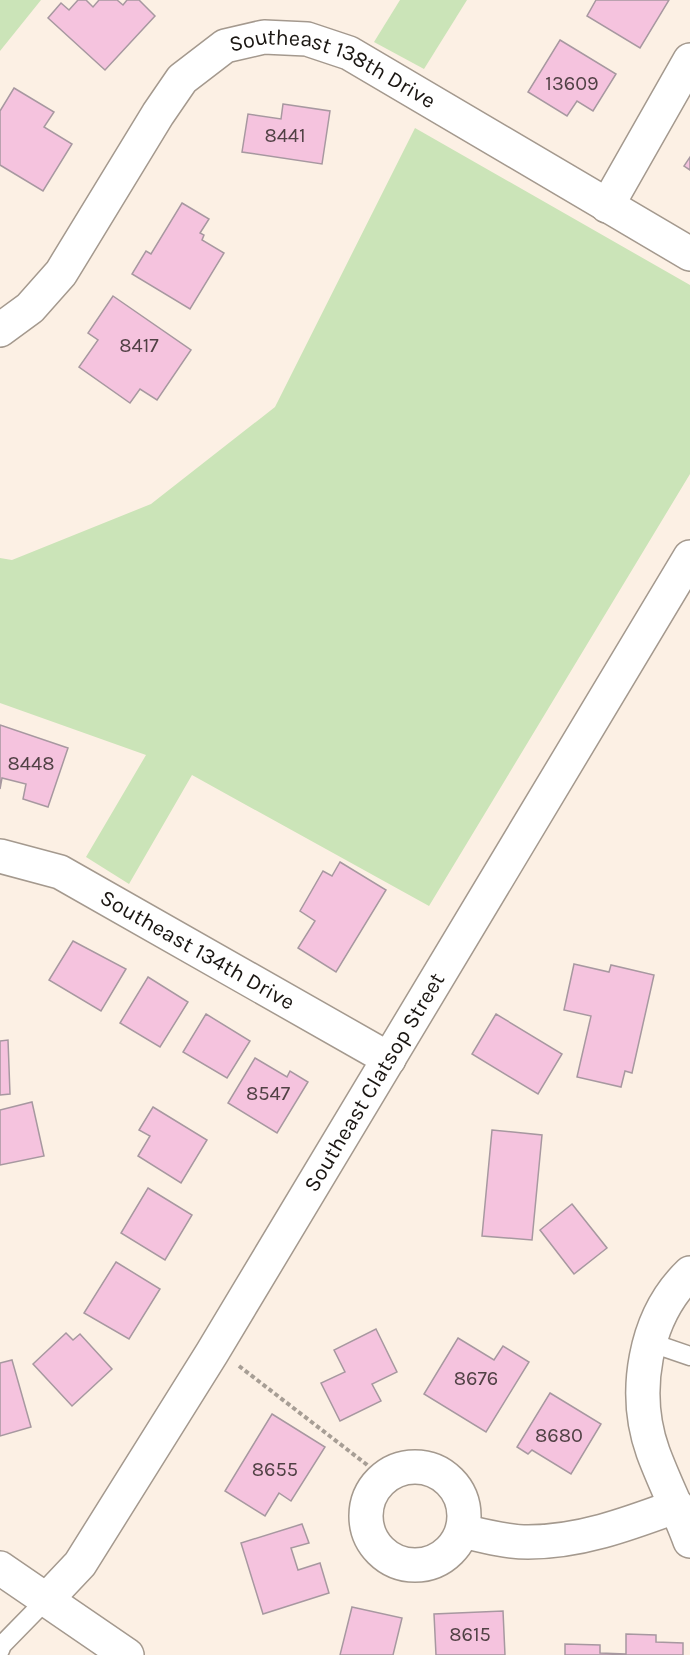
<svg xmlns="http://www.w3.org/2000/svg" width="690" height="1655" font-family="Karla,sans-serif">
  <style>
    .green { fill: #cbe4b8 }
    .building { fill: #f5c3de; stroke: #a798a0; stroke-width: 1.5 }
    .lines { fill: none; stroke-linecap: round; stroke-linejoin: round }
    .lane-casing { stroke: #a4998e; stroke-width: 21 }
    .street-casing { stroke: #a4998e; stroke-width: 36 }
    .secondary-casing { stroke: #a4998e; stroke-width: 36 }
    .path { stroke: #a79e95; stroke-width: 4; stroke-dasharray: 4.5 3; stroke-linecap: butt }
    .lane { stroke: #fff; stroke-width: 18 }
    .street { stroke: #fff; stroke-width: 33 }
    .secondary { stroke: #fff; stroke-width: 33 }
    .labels { text-anchor: middle; dominant-baseline: central; stroke-width: 6; stroke-linejoin: round; paint-order: stroke }
    .number-label { font-size: 20px; fill: #514145 }
    .street-label { font-size: 22px; fill: #1a1612; stroke: #fff }
  </style>
  <rect width="100%" height="100%" fill="#fcf0e4"/>
  <g class="green">
    <polygon points="0,0 41,0 0,51"/>
    <polygon points="400,0 467,0 424,69 374,42"/>
    <polygon points="415,128 690,285 690,474 429,906 192,775 129,884 86,857 146,755 0,703 0,558 12,560 151,504 275,407"/>
  </g>
  <g class="building">
    <polygon points="78,0 86,0 93,7 99,0 117,0 123,5 127,0 139,0 155,16 105,70 48,18 61,3 69,10"/>
    <polygon points="596,0 669,0 640,48 587,16"/>
    <polygon points="560,40 616,74 593,111 577,101 567,116 528,92"/>
    <polygon points="14,88 54,112 44,127 72,144 43,191 0,165 0,111"/>
    <polygon points="283,104 330,111 322,164 242,152 248,114 281,119"/>
    <polygon points="690,157 690,170 684,166"/>
    <polygon points="182,203 209,219 200,233 204,235 202,240 224,253 190,309 132,274 146,251 151,254"/>
    <polygon points="113,296 191,350 157,400 140,389 130,403 79,367 98,340 88,333"/>
    <polygon points="0,725 68,748 48,807 23,799 26,784 2,778 0,789"/>
    <polygon points="340,862 386,890 336,972 298,948 315,921 300,911 323,871 332,876"/>
    <polygon points="73,941 126,969 101,1011 49,980"/>
    <polygon points="574,964 609,972 611,965 654,975 632,1073 625,1071 621,1087 577,1077 591,1016 564,1010"/>
    <polygon points="148,977 188,1002 160,1047 120,1023"/>
    <polygon points="206,1014 250,1041 227,1078 183,1052"/>
    <polygon points="496,1014 562,1054 538,1094 472,1054"/>
    <polygon points="8,1040 10,1094 0,1095 0,1041"/>
    <polygon points="255,1058 287,1077 290,1071 308,1082 277,1133 228,1103"/>
    <polygon points="32,1102 44,1156 0,1165 0,1110"/>
    <polygon points="153,1107 207,1140 181,1183 138,1156 150,1136 139,1130"/>
    <polygon points="492,1130 542,1135 532,1240 482,1236"/>
    <polygon points="148,1188 192,1215 165,1260 121,1233"/>
    <polygon points="572,1204 607,1248 574,1274 540,1230"/>
    <polygon points="116,1262 160,1289 129,1339 84,1313"/>
    <polygon points="376,1329 397,1372 372,1384 381,1401 340,1421 321,1383 345,1372 334,1350"/>
    <polygon points="66,1333 73,1340 80,1334 112,1369 72,1406 33,1364"/>
    <polygon points="458,1338 494,1360 503,1346 529,1362 486,1432 424,1394"/>
    <polygon points="12,1360 31,1427 0,1436 0,1363"/>
    <polygon points="550,1393 601,1424 571,1474 532,1450 528,1454 517,1447"/>
    <polygon points="272,1414 325,1447 291,1501 279,1493 265,1516 225,1491"/>
    <polygon points="302,1524 309,1543 291,1548 298,1570 320,1563 329,1593 263,1614 241,1543"/>
    <polygon points="352,1607 402,1618 393,1655 340,1655"/>
    <polygon points="503,1611 505,1655 436,1655 434,1614"/>
    <polygon points="626,1634 656,1635 656,1642 683,1643 683,1655 565,1655 565,1644 600,1645 600,1653 626,1654"/>
  </g>
  <g class="lines">
    <g class="lane-casing">
      <g id="lane">
        <polyline points="649,1342 690,1356"/>
        <polyline points="0,1650 2,1645 46,1600"/>
      </g>
    </g>
    <g class="street-casing">
      <g id="street">
        <polyline points="607,206 690,60"/>
        <path id="s1" d="M0 330 30 308 61 273 158 114 182 79 225 46 264 37 307 39 349 53 690 254"/>
        <path id="s2" d="M0 856 60 872 389 1059"/>
        <path d="M690 1273C644 1317 632 1393 653 1452 664 1482 679 1511 690 1541"/>
        <circle cx="415" cy="1516" r="49"/>
        <path d="M463 1531C484 1536 506 1542 528 1542 580 1542 628 1524 677 1506"/>
      </g>
    </g>
    <g class="secondary-casing">
      <g id="secondary">
        <polyline points="0,1568 127,1655"/>
        <path id="s3" d="M46 1600 80 1564 212 1353 690 557"/>
      </g>
    </g>
    <polyline class="path" points="239,1366 366,1464 382,1479"/>
    <use href="#lane" class="lane"/>
    <use href="#street" class="street"/>
    <use href="#secondary" class="secondary"/>
  </g>
  <g class="labels">
    <g class="number-label">
      <text x="572" y="83">13609</text>
      <text x="285" y="135">8441</text>
      <text x="139" y="345">8417</text>
      <text x="31" y="763">8448</text>
      <text x="268" y="1093">8547</text>
      <text x="476" y="1378">8676</text>
      <text x="559" y="1435">8680</text>
      <text x="275" y="1469">8655</text>
      <text x="470" y="1634">8615</text>
    </g>
    <g class="street-label">
      <text stroke="none"><textPath href="#s1" startOffset="482">Southeast 138th Drive</textPath></text>
      <text stroke="none"><textPath href="#s2" startOffset="220">Southeast 134th Drive</textPath></text>
      <text stroke="none"><textPath href="#s3" startOffset="614">Southeast Clatsop Street</textPath></text>
    </g>
  </g>
</svg>
